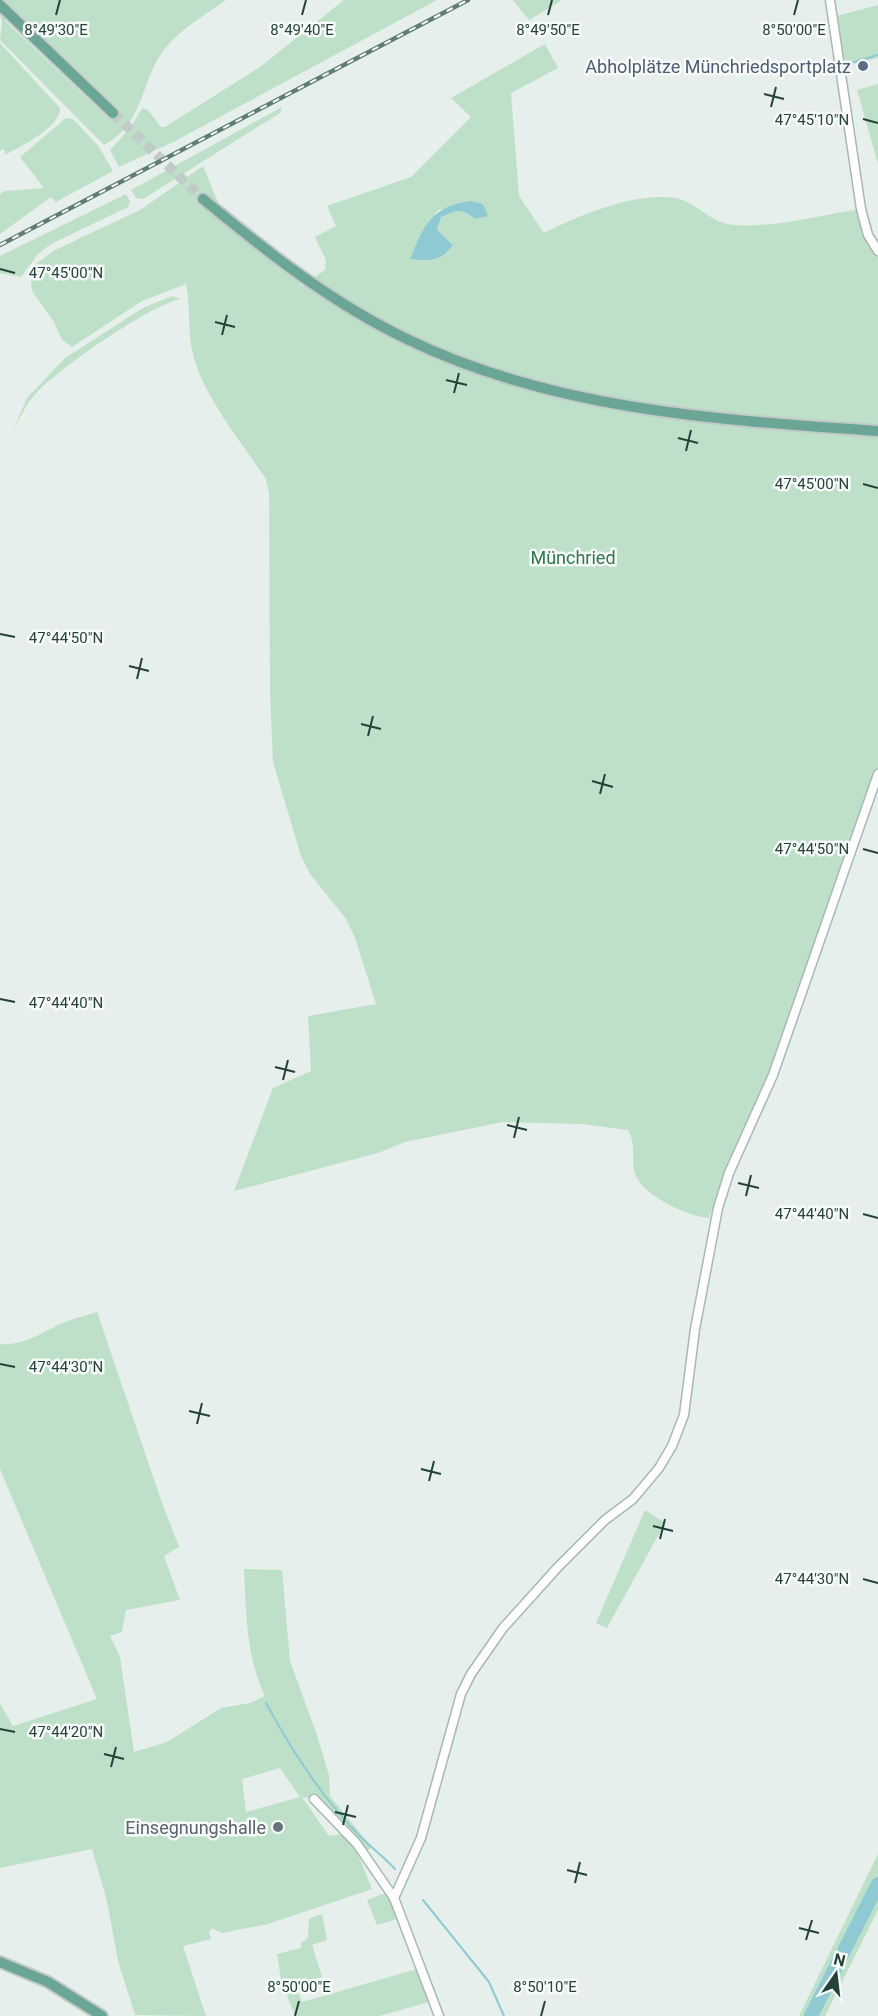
<svg xmlns="http://www.w3.org/2000/svg" width="878" height="2016" font-family="Roboto,sans-serif">
  <style>
    .green { fill: #bfe0c8; fill-rule: evenodd }
    .water { fill: #8ec9d4 }
    .lines { fill: none; stroke-linecap: round; stroke-linejoin: round }
    .stream { stroke: #8ec9d4; stroke-width: 2 }
    .river { stroke: #8ec9d4; stroke-width: 14 }
    .major-tunnel { stroke: #bfccc8; stroke-width: 10; stroke-dasharray: 10 5; stroke-linecap: butt }
    .minor-casing { stroke: #a8b8b2; stroke-width: 11 }
    .major-casing { stroke: #c2cac8; stroke-width: 14 }
    .minor { stroke: #fff; stroke-width: 8 }
    .major { stroke: #6aa596; stroke-width: 10 }
    .rail-casing { stroke: #5f7d75; stroke-width: 4.5 }
    .rail { stroke: #f7fbf9; stroke-width: 2; stroke-dasharray: 7; stroke-linecap: butt }
    .ticks { fill: none; stroke: #24423a; stroke-width: 2 }
    .service-dot { fill: #5c6f8a; stroke: #f7fbf9; stroke-width: 2 }
    .worship-dot { fill: #6b7280; stroke: #f7fbf9; stroke-width: 2 }
    .labels { text-anchor: middle; dominant-baseline: central; stroke-width: 5; stroke-linejoin: round; paint-order: stroke }
    .service-label { font-size: 18px; fill: #4e5e75; stroke: #f7fbf9; text-anchor: end }
    .park-label { font-size: 18px; fill: #2d7a4b; stroke: #f7fbf9 }
    .worship-label { font-size: 18px; fill: #5b616d; stroke: #f7fbf9; text-anchor: end }
    .ticks-label { font-size: 15px; text-anchor: middle; fill: #24423a; stroke: #f7fbf9; stroke-width: 5; stroke-linejoin: round; paint-order: stroke }
  </style>
  <rect width="100%" height="100%" fill="#e6efeb"/>
  <g class="green">
    <path d="M5 0H226C207 14 182 28 167 46 139 79 147 122 104 145L0 40 2 23 0 12 7 23 108 118 118 108Z"/>
    <polygon points="344,0 437,0 175,141 119,167 110,150 131,127 142,108 148,110 161,127 165,127 260,67"/>
    <polygon points="513,0 562,0 529,20"/>
    <polygon points="878,5 878,58 840,67 832,17"/>
    <path d="M0 43 60 108C60 128 21 146 5 155L4 149 0 151Z"/>
    <path d="M545 44 558 68 511 93 519 196 544 233C580 215 634 192 676 198 696 202 712 224 734 225 775 228 820 215 861 209L878 251V769L772 1074 733 1152 709 1218C689 1217 644 1196 636 1176 630 1161 637 1145 628 1130L582 1124 503 1122 405 1142 378 1153 234 1191 273 1088 311 1071 308 1016 376 1004 355 938 346 919 310 874 301 856 273 762 270 692 269 493 266 479C242 443 203 396 193 354 187 331 191 307 186 284L142 301 72 347 62 340 54 322 32 291 31 282 36 264 55 250 140 210 203 166 218 202 210 198 204 199 203 206 291 274 302 286 325 270 326 260 315 237 336 226 327 206 411 177 471 117 451 98ZM483 204 487 216 475 219C461 208 456 210 441 217L437 230 453 245C442 262 428 261 410 259L416 244 438 210Z"/>
    <polygon points="878,84 878,164 857,90"/>
    <polygon points="282,107 280,113 143,199 136,198 131,190"/>
    <polygon points="66,118 73,119 99,147 113,171 56,202 51,197 0,234 0,194 5,191 44,188 20,157"/>
    <polygon points="126,194 130,202 128,207 51,244 38,254 21,277 0,273 0,256"/>
    <path d="M172 296 181 299C151 304 60 368 37 392 27 402 20 418 13 431L27 398 65 358 143 308Z"/>
    <path d="M97 1312 160 1497 179 1547 164 1556 180 1600 126 1610 122 1632 110 1636 120 1657 134 1752 167 1742 221 1708 250 1703 265 1696C246 1657 246 1611 244 1569L282 1570 290 1661 317 1735 329 1775 330 1796 372 1848 362 1852 314 1799 302 1797 329 1836 342 1834 356 1849 372 1889 268 1924 222 1933 212 1928 209 1932 211 1939 183 1946 206 2016 135 2015 118 1961 107 1901 92 1849 0 1868V1703L13 1726 97 1699 0 1469V1344C25 1347 48 1328 70 1320 79 1317 88 1315 97 1312ZM280 1768 300 1797 246 1812 242 1779Z"/>
    <polygon points="645,1510 665,1523 607,1628 596,1623"/>
    <polygon points="878,1854 878,1910 825,2016 799,2016"/>
    <polygon points="382,1894 387,1895 393,1904 397,1919 377,1925 367,1900"/>
    <polygon points="322,1914 327,1940 312,1945 322,1977 295,1984 302,2002 417,1969 433,2001 379,2016 295,2016 281,1980 277,1954 301,1948 301,1943 308,1938 309,1919"/>
  </g>
  <path class="water" d="M470 201 483 204 488 216 475 219C462 208 456 210 441 217L437 230 453 245C442 262 428 261 410 259 424 225 431 207 470 201Z"/>
  <g class="lines">
    <g class="stream">
      <polyline points="851,63 878,55"/>
      <path d="M266 1703C292 1751 323 1800 362 1838 373 1849 385 1858 395 1869"/>
      <polyline points="423,1900 489,1982 504,2016"/>
    </g>
    <polyline class="river" points="811,2016 878,1884"/>
    <polyline class="major-tunnel" points="113,113 203,199"/>
    <g class="minor-casing">
      <g id="minor">
        <polyline points="830,0 861,209 868,235 878,251"/>
        <polyline points="314,1799 357,1844 394,1898 439,2016"/>
        <polyline points="394,1898 421,1838 461,1694 471,1674 503,1628 558,1567 605,1520 633,1499 659,1468 672,1446 684,1415 695,1329 718,1208 729,1173 773,1075 878,774"/>
      </g>
    </g>
    <g class="major-casing">
      <g id="major">
        <polyline points="0,5 113,113"/>
        <path d="M203 199C267 252 333 304 409 340 554 410 719 420 878 431"/>
        <polyline points="0,1962 48,1982 102,2016"/>
      </g>
    </g>
    <use href="#minor" class="minor"/>
    <use href="#major" class="major"/>
    <g class="rail-casing">
      <polyline id="rail" points="0,245 468,0"/>
    </g>
    <use href="#rail" class="rail"/>
  </g>
  <path class="ticks" d="M56 15 60 0M302 15 306 0M548 15 552 0M794 15 798 0M764 94 784 99M771 107 776 87M863 119 878 123M0 269 15 273M215 322 235 327M222 335 227 315M446 380 467 385M454 393 459 373M678 438 698 443M686 451 691 430M863 484 878 488M0 634 15 637M129 666 149 671M137 679 142 658M361 724 381 729M368 736 373 716M592 781 613 787M600 794 605 774M863 849 878 853M0 999 15 1002M275 1067 295 1072M283 1080 288 1060M507 1125 527 1130M514 1138 519 1117M738 1183 759 1188M746 1196 751 1175M863 1214 878 1218M0 1364 15 1367M189 1411 210 1416M197 1424 202 1403M421 1469 441 1474M429 1481 434 1461M653 1526 673 1531M660 1539 665 1519M863 1579 878 1583M0 1729 15 1732M104 1754 124 1759M111 1767 116 1747M335 1812 356 1817M343 1825 348 1805M567 1870 587 1875M575 1883 580 1862M799 1928 819 1933M806 1940 812 1920M295 2016 299 2001M541 2016 545 2001"/>
  <circle class="service-dot" cx="863" cy="66" r="6"/>
  <circle class="worship-dot" cx="278" cy="1827" r="6"/>
  <g class="labels">
    <g class="service-label">
      <text x="851" y="66">Abholplätze Münchriedsportplatz</text>
    </g>
    <g class="park-label">
      <text x="573" y="557">Münchried</text>
    </g>
    <g class="worship-label">
      <text x="266" y="1827">Einsegnungshalle</text>
    </g>
  </g>
  <g class="ticks-label">
    <text x="302" y="35">8°49'40"E</text>
    <text x="56" y="35">8°49'30"E</text>
    <text x="548" y="35">8°49'50"E</text>
    <text x="794" y="35">8°50'00"E</text>
    <text x="812" y="125">47°45'10"N</text>
    <text x="66" y="278">47°45'00"N</text>
    <text x="812" y="489">47°45'00"N</text>
    <text x="66" y="643">47°44'50"N</text>
    <text x="812" y="854">47°44'50"N</text>
    <text x="66" y="1008">47°44'40"N</text>
    <text x="812" y="1219">47°44'40"N</text>
    <text x="66" y="1372">47°44'30"N</text>
    <text x="812" y="1584">47°44'30"N</text>
    <text x="66" y="1737">47°44'20"N</text>
    <text x="299" y="1992">8°50'00"E</text>
    <text x="545" y="1992">8°50'10"E</text>
  </g>
  <g transform="translate(836 1974) rotate(14)" stroke="#f7fbf9" stroke-width="4.5" paint-order="stroke">
  <path d="M0-4.5L10 22L0 15L-10 22Z" fill="#24423a"/>
  <text y="-9" font-size="16" font-weight="bold" text-anchor="middle" fill="#24423a">N</text>
  </g>
</svg>
